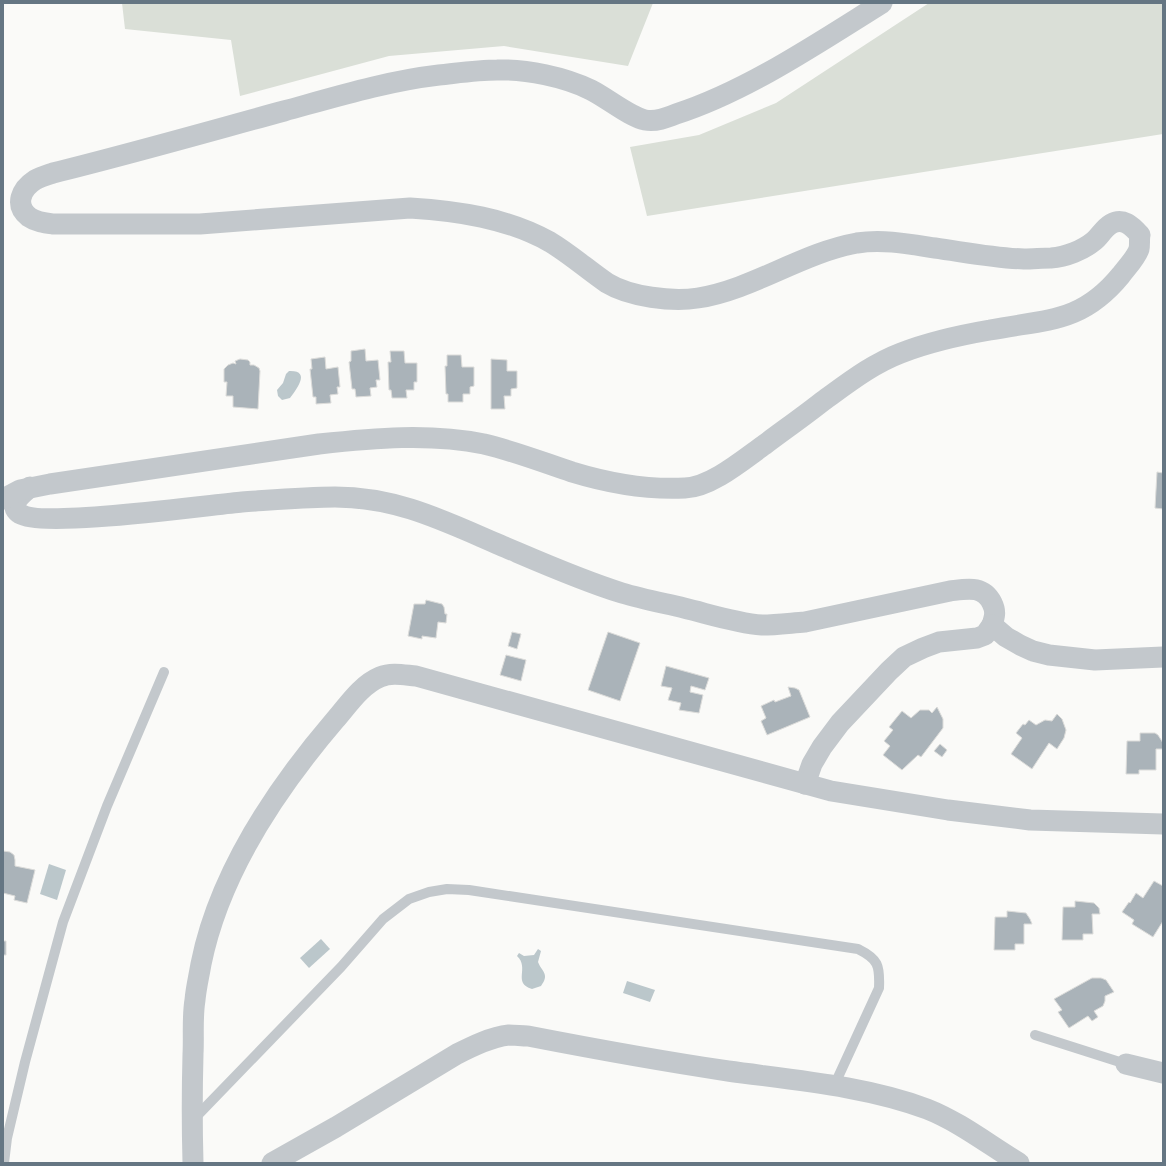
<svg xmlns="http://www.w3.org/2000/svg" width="1166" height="1166" font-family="'IBM Plex Sans',sans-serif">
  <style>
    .green { fill: #dadfd7 }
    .water { fill: #bbc7cb }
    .building { fill: #aab3b9; stroke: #dcdcda }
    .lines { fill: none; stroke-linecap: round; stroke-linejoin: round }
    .lane { stroke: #c3c8cc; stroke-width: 10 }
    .street { stroke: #c3c8cc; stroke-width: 21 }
  </style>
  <rect width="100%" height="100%" fill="#fafaf8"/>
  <g class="green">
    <polygon points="122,3 653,3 628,66 504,46 389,56 240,96 231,40 125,29"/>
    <polygon points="929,3 1163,3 1163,134 647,216 630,147 699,135 776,103"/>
  </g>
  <g class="water">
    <path d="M289 371C312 370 296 390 290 398L282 400 278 396 277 390 283 383 286 374Z"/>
    <polygon points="49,864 66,870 57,900 40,894"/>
    <polygon points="321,939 330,949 309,968 300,958"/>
    <path d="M538 949 541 951 538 962C542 972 550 974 541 986L532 989C512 983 530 968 517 956L519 953 524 956 534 955Z"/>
    <polygon points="627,981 655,990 650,1002 623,993"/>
  </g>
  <g class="building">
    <polygon points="365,349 366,361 378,360 380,380 376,380 377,387 370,388 371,396 356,397 355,389 352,389 349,362 351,361 351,351"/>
    <polygon points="390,351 404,351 405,363 417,363 417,382 414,382 414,390 406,390 407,398 392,398 391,390 389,390 388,362 391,362"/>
    <polygon points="447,355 461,355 462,367 474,367 474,386 470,387 470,394 463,394 463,402 448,402 448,394 446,394 445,366 447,366"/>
    <polygon points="325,357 326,369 338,367 340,387 337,387 338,394 330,395 331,403 316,404 316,397 313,397 310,369 312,369 311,359"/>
    <polygon points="240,359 248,360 250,362 250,365 254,365 259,368 260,371 258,409 233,407 233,396 226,396 227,382 224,382 224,369 228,365 233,363 236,364 235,361"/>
    <polygon points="491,359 507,360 507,371 517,371 517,388 511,389 511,396 504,396 505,409 491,409"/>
    <polygon points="1157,472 1163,473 1163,509 1155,508"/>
    <polygon points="426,600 442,604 444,607 445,614 447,614 446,623 438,622 436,638 422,636 422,639 408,636 414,604 425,604"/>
    <polygon points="512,632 521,634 517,649 508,646"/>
    <polygon points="608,632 640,643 620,701 588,690"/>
    <polygon points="506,655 526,660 521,681 500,675"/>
    <polygon points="666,666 709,678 705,690 691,686 690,692 703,695 699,713 679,710 681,703 668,700 672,688 661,686"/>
    <polygon points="788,687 795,688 799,690 810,717 767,735 761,721 766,718 761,706 774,700 775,702 791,696"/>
    <polygon points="937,707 943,719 943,728 921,757 918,755 902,770 883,755 890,746 884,741 893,730 889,727 902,711 911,718 920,710 929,710 932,713"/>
    <polygon points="1057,714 1062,719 1066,730 1064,738 1057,749 1049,743 1032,769 1011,754 1022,738 1016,733 1023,724 1025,725 1029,720 1036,725 1045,720 1052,721"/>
    <polygon points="1140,733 1155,733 1158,735 1163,743 1163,749 1156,749 1156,770 1139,770 1139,774 1126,774 1127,741 1140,741"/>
    <polygon points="940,744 947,750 942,757 934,751"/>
    <polygon points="3,851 10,852 14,855 15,860 15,866 35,870 27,903 14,900 15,896 3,893"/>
    <polygon points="1154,881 1163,886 1163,921 1153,937 1132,924 1134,920 1122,912 1129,902 1130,903 1136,893 1143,898"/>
    <polygon points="1075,901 1094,903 1099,908 1100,914 1092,914 1093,934 1083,934 1083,940 1062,940 1063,907 1075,907"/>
    <polygon points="1007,911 1026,913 1030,919 1032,924 1024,924 1024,944 1015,944 1015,950 994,950 995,917 1007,917"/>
    <polygon points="3,941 6,941 6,955 3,955 3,967"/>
    <polygon points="1092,978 1101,978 1106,980 1114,992 1105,996 1105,1001 1103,1006 1094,1011 1098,1017 1092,1021 1088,1016 1069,1028 1058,1012 1062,1010 1054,999"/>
  </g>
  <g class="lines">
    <g class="lane">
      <polyline points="1035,1035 1126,1064"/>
      <path d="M194 1119 341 967 383 919 409 899 429 892 447 889 469 890 858 949C878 959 880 965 879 988L834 1086"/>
      <polyline points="4,1163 7,1138 25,1062 63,922 107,806 164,672"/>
    </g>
    <g class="street">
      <path d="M30 487C24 493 7 504 19 513 38 529 208 505 242 502 272 500 304 497 335 497 397 497 444 521 500 545 540 562 580 580 622 593 642 599 663 603 684 608 709 614 736 623 762 625 776 625 791 623 805 622L950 591C967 589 983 585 992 603 996 611 995 616 992 625L1006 637 1020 645 1033 651 1049 655 1095 660 1163 657"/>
      <path d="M3 499 20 490 50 484 319 444C374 438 430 433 484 444 514 451 542 462 572 472 608 483 647 490 685 488 711 487 743 460 764 445 784 430 804 416 823 401 848 383 872 364 901 353 929 342 961 335 990 330 1046 319 1081 324 1121 275 1127 267 1136 258 1139 249 1140 245 1139 239 1140 235 1132 226 1123 217 1111 224 1104 228 1100 236 1094 241 1083 250 1066 257 1051 258 1042 258 1033 259 1024 259 994 258 964 252 935 248 909 244 883 239 857 243 801 253 754 289 698 298 672 302 630 297 607 283 588 270 570 254 550 242 507 218 458 211 410 208L200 224H53C45 223 36 222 29 217 14 205 21 189 35 180 40 177 47 175 53 173 130 154 207 132 284 111 335 97 387 81 439 75 458 73 478 70 497 70 526 69 565 77 591 90 607 98 630 117 645 120 656 122 666 118 676 114 747 91 818 43 882 3"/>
      <polyline points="805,784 812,764 822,747 840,723 889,671 904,657 923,648 939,642 977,638 985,635 992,625"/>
      <polyline points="1126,1064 1163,1073"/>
      <path d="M193 1163C192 1127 192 1091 193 1054 194 1036 192 1018 195 1000 196 988 199 976 201 964 219 874 276 789 335 720 348 705 361 685 380 677 392 672 404 675 416 676L831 791 948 810 1030 820 1163 824"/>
      <path d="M272 1163 336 1127 457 1054C473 1046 491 1037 509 1035 515 1035 522 1036 528 1036 595 1049 661 1061 728 1071 793 1080 866 1086 927 1109 960 1122 989 1145 1019 1163"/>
    </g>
  </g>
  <rect width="1166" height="1166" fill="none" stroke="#657683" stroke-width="8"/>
</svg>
